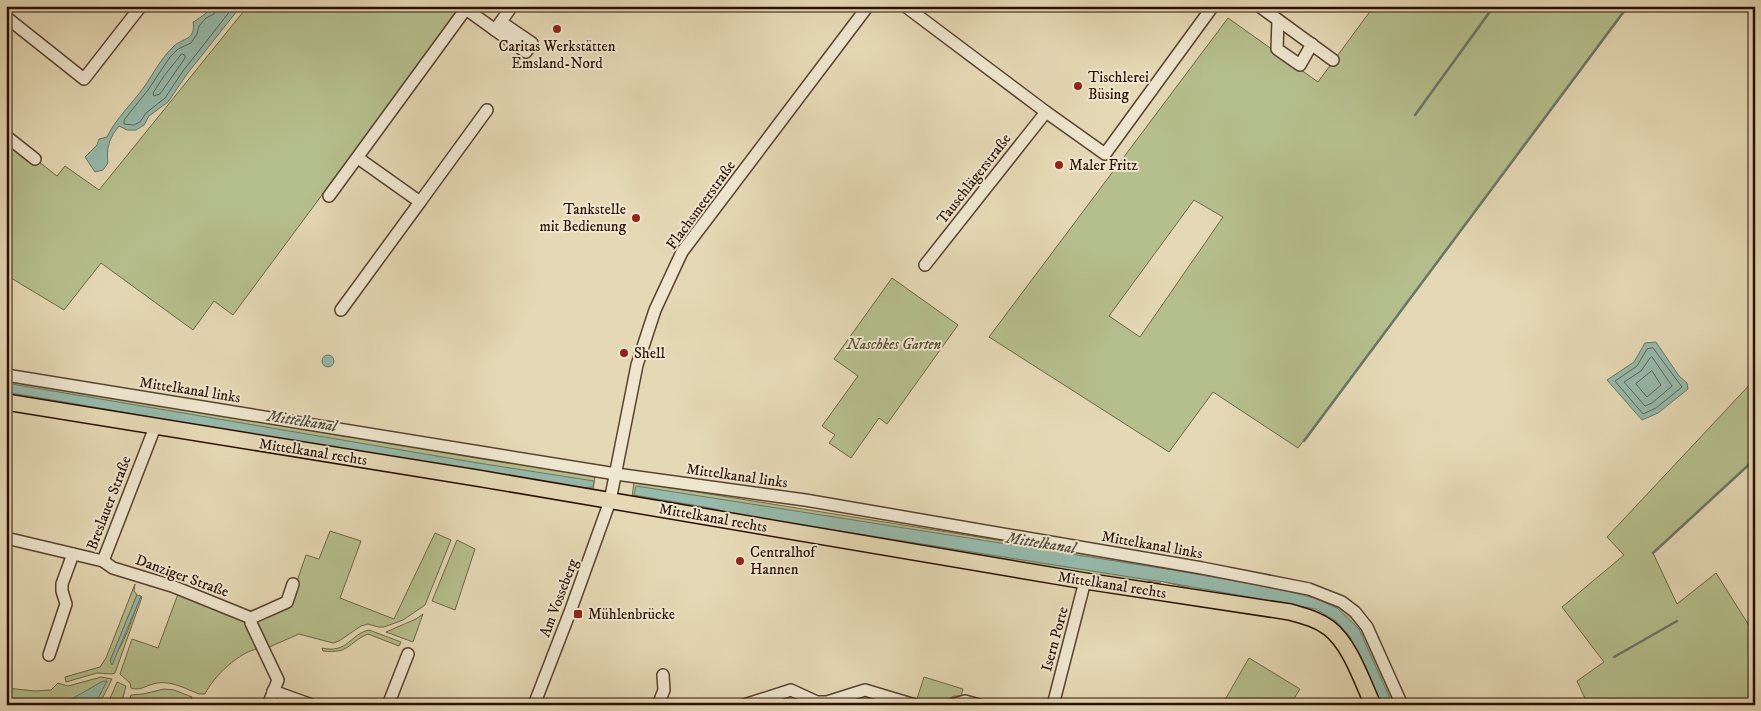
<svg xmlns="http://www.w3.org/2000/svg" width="1761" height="711" font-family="'IM FELL DW Pica',serif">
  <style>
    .green { fill: #b5bf8d; stroke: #706748; fill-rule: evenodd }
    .water { fill: #96baac; stroke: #6b7668 }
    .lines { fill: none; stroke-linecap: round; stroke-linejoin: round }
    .shore { stroke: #606458; stroke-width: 1 }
    .stream { stroke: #6b7668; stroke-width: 2.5 }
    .minor-casing { stroke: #594230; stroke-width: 14 }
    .major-casing { stroke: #2a0f03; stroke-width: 18 }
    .minor { stroke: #eee6cf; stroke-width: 11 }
    .major { stroke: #e5d9b5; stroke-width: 15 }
    .poi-dot { fill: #8f2418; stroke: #eee6cf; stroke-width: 2 }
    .labels { text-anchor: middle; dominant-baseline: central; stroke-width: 4; stroke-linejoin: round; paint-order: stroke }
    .poi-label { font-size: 15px; fill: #2a0f03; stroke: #eee6cf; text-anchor: start }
    .street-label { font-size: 15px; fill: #2a0f03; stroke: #eee6cf }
    .park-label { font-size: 15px; font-style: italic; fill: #5b4d33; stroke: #eee6cf }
    .water-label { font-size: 16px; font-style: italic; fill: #504b3e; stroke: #eee6cf }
  </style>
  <rect width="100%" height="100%" fill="#e5d9b5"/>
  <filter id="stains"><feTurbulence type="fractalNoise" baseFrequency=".004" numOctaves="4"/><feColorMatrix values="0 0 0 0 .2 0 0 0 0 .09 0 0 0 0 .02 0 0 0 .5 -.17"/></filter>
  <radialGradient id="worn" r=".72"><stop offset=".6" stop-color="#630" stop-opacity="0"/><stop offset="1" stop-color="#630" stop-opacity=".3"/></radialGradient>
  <g class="green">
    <polygon points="248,6 462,6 233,315 214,301 193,330 101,263 64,310 6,275 6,136 57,176 65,166 99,190"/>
    <path d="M1374 6H1628L1298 448 1213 392 1169 452 989 337 1228 18 1318 82ZM1194 200 1223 217 1140 337 1109 316Z"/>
    <polygon points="892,278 958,325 887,424 879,418 851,458 829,443 835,435 822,426 858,376 834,359"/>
    <polygon points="6,378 587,475 595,477 593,490 6,396"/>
    <polygon points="1755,379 1755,459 1653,553 1677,604 1716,573 1755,635 1755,705 1588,705 1577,681 1604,662 1562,607 1624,555 1607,537"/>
    <polygon points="634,482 1091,555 1201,571 1315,595 1339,607 1350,615 1359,626 1368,641 1396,705 1377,705 1341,632 1189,591 1189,588 1161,581 1160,583 1148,581 1147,584 774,524 632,497"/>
    <polygon points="330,531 361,541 340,598 394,619 435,533 451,540 425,605 403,620 384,627 378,627 368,624 361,626 339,641 333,643 299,634 267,648 256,623 258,619 289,604 306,555 319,559"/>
    <polygon points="457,540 475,549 455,610 432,601"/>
    <path d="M135 584 134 591 137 595 110 661C125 646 132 616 141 596L142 597 115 673 112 674 97 673 66 682 65 677 100 667 106 658Z"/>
    <path d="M178 594 244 618 258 649C240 651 213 677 205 694H199C186 689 169 679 153 684 145 686 140 691 131 688L130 683 120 674 132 639 158 648Z"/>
    <polygon points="423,614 413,642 386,632 416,619"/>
    <path d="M369 630 401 642 399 646 368 634C347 643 350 654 323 651L322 648C348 654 350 634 369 630Z"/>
    <polygon points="1249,658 1300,689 1290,705 1222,705"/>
    <polygon points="101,677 112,679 99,705 6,705 6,688 35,691 51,690 58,683 68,686"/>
    <polygon points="924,677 963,689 961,696 954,696 938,705 919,705 916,702"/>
    <polygon points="117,682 126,686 121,705 106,705 109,701"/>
    <polygon points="164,689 174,690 192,697 189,705 128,705 131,695 143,694"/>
  </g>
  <g class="water">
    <path d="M214 6H241L187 74 168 102 149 116 144 125 136 130H127L119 126C109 138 106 149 108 163L103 170 95 172 85 157 97 145 99 139 107 137C116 118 132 104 144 87 154 73 161 58 174 46 183 38 196 40 193 22 196 21 212 9 214 6Z"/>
    <polygon points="1656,342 1679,376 1687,383 1688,389 1658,413 1642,420 1607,380 1634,362 1645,343"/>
    <circle cx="328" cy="361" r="6"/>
    <polygon points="6,383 478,463 594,481 593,487 579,488 201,427 163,419 6,392"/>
    <polygon points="636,486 1173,570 1274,588 1315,598 1337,608 1359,629 1393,705 1382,705 1350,637 1337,622 1316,609 1159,581 1149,580 745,516 710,508 634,495"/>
    <polygon points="137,595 141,596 112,665 110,661"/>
    <polygon points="103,681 107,681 97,700 92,705 61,705"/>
  </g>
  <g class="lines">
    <g class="shore">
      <polyline points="218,6 214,14 206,18 199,26 197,34 191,43 178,49 170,57 148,90 124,120 124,124 134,125 140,122 146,113 165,98 183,71 234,6"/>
      <polygon points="182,54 185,55 185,58 160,94 154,96 153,93 164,76"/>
      <polygon points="1653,348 1682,387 1656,408 1643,414 1615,381 1637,366 1647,349"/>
      <polygon points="1652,357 1672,386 1652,403 1645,406 1624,382 1641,371 1650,358"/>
      <polygon points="1652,371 1661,385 1647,397 1636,384"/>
    </g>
    <g class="stream">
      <polyline points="1415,115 1494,6"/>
      <polyline points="1304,441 1628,6"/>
      <polyline points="1653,553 1755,459"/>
      <polyline points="1614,657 1677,621"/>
    </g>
    <g class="minor-casing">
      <g id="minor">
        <polyline points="905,6 1046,112 1105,154 1213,6"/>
        <polyline points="1259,6 1333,60"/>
        <polyline points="466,9 495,30 512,6"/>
        <polyline points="6,17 84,79 141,6"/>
        <polyline points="1278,20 1277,49 1300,65 1312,44"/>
        <polyline points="495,30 526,52 532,43 501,22"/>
        <polyline points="6,136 35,159"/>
        <polyline points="329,196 468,6"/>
        <polyline points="420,202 487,110"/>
        <polyline points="925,265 1046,112"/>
        <polyline points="341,310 420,202 358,158"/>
        <polyline points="6,375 616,474 805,500 1202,568 1309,589 1342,602 1355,612 1367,627 1402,705"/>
        <polyline points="6,538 103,561 113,568 172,586 251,618"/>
        <polyline points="103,561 155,427"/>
        <polyline points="49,655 66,604 62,591 62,584 73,554"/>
        <polyline points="273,691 312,705"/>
        <polyline points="268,705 278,680 251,623 251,618 287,602 293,584"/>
        <polyline points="388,705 408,654"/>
        <polyline points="534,705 570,612 610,501 637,365 655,310 682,252 868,6"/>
        <polyline points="658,705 664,690 663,675"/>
        <polyline points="744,705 791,690 817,702 827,702 865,690 915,705"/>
        <polyline points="951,705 965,701 979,705"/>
        <polyline points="1053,705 1085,581"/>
      </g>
    </g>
    <g class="major-casing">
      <path id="major" d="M6 402 477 478 1085 581 1290 612C1304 616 1317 619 1329 628 1350 644 1362 681 1373 705"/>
    </g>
    <use href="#minor" class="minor"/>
    <use href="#major" class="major"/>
  </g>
  <g class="poi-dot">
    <circle cx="557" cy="29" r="5"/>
    <circle cx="1078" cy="86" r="5"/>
    <circle cx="1059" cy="165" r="5"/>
    <circle cx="636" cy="218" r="5"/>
    <circle cx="624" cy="353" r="5"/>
    <circle cx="740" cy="561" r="5"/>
    <rect x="573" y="609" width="10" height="10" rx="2.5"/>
  </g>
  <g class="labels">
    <g class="poi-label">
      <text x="557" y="46" text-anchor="middle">Caritas Werkstätten<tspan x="557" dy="17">Emsland-Nord</tspan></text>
      <text x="1088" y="77">Tischlerei<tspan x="1088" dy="17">Büsing</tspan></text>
      <text x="1069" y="165">Maler Fritz</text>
      <text x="626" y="209" text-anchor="end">Tankstelle<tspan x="626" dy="17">mit Bedienung</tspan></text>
      <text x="634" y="353">Shell</text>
      <text x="750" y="552">Centralhof<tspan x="750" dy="17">Hannen</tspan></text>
      <text x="588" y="614">Mühlenbrücke</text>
    </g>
    <g class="street-label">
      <text transform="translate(974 179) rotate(-52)">Tauschlägerstraße</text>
      <text transform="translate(701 205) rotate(-54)">Flachsmeerstraße</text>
      <text transform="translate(190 390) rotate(9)">Mittelkanal links</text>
      <text transform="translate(313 452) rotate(9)">Mittelkanal rechts</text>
      <text transform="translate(737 476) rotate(8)">Mittelkanal links</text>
      <text transform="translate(109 503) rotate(-69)">Breslauer Straße</text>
      <text transform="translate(713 518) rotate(10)">Mittelkanal rechts</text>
      <text transform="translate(1152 545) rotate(10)">Mittelkanal links</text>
      <text transform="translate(182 576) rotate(20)">Danziger Straße</text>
      <text transform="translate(1112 585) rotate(9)">Mittelkanal rechts</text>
      <text transform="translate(559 598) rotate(-69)">Am Vosseberg</text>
      <text transform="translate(1055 639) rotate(-75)">Isern Porte</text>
    </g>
    <g class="park-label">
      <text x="894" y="344">Naschkes Garten</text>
    </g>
    <g class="water-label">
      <text transform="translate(302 421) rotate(9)">Mittelkanal</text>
      <text transform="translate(1041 543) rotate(9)">Mittelkanal</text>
    </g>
  </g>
  <rect width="1761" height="711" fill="none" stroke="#e5d9b5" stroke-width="25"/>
  <rect x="8" y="8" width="1746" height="696" fill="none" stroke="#2a0f03" stroke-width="2.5"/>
  <rect x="12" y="12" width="1736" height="686" fill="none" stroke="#2a0f03"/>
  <rect width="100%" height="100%" filter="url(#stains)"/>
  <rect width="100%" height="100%" fill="url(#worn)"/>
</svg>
